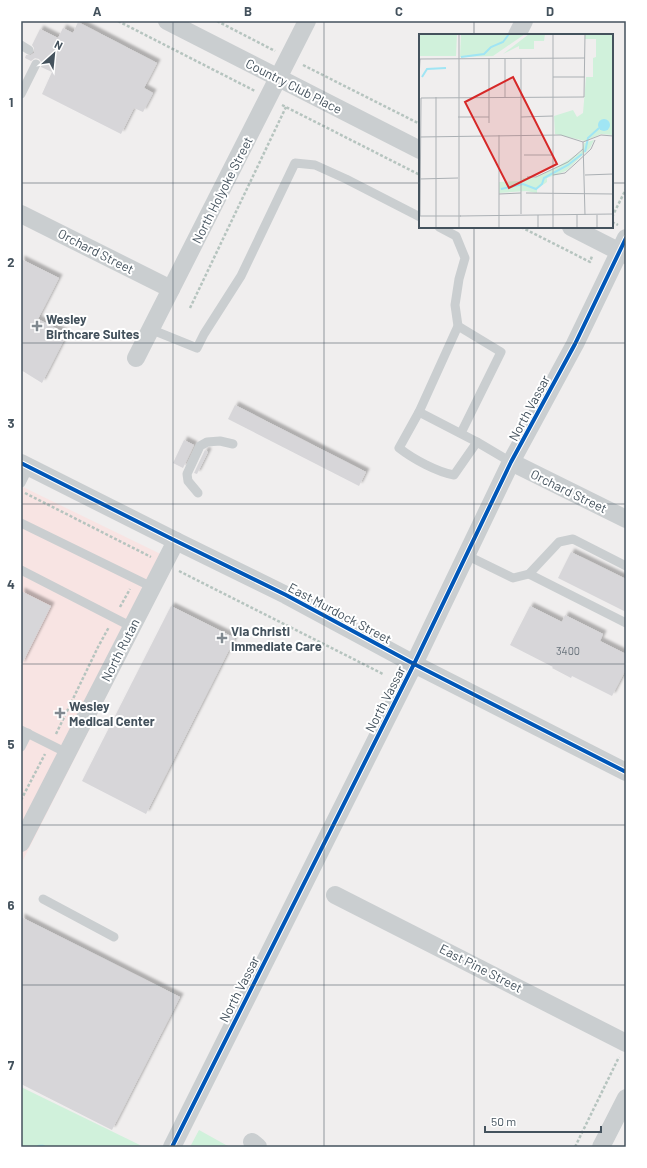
<svg xmlns="http://www.w3.org/2000/svg" width="647" height="1168" font-family="Barlow,sans-serif">
  <style>
    .medical { fill: #f8e4e3 }
    .green { fill: #d0f1db }
    .lines { fill: none; stroke-linecap: round; stroke-linejoin: round }
    .stream { stroke: #a0e5f4; stroke-width: 4.5 }
    .building { fill: #d7d6d9; filter: url(#shadow) }
    .path { stroke: #b6c4bf; stroke-width: 2.5; stroke-dasharray: 3 2; stroke-linecap: butt }
    .lane { stroke: #caced0; stroke-width: 9 }
    .street { stroke: #caced0; stroke-width: 18 }
    .cycleway-casing { stroke: #fff; stroke-width: 6 }
    .cycleway { stroke: #0057b8; stroke-width: 4 }
    .grid { fill: none; stroke: #44525d; stroke-width: 1; stroke-opacity: 0.55 }
    .poi-dot { fill: #808990; stroke: #fff; stroke-width: 1.5 }
    .labels { text-anchor: middle; dominant-baseline: central; stroke-width: 4; stroke-linejoin: round; paint-order: stroke }
    .number-label { font-size: 11px; fill: #6a747d }
    .street-label { font-size: 13px; fill: #44525d; stroke: #fff }
    .poi-label { font-size: 13px; font-weight: bold; fill: #44525d; stroke: #fff; text-anchor: start }
    .inset-river { fill: none; stroke: #a0e5f4; stroke-width: 2 }
    .inset-road { fill: none; stroke: #abb0b4; stroke-width: 1 }
    .view { fill: #d62828; fill-opacity: 0.15; stroke: #d62828; stroke-width: 2 }
    .inset-edge { fill: none; stroke: #44525d; stroke-width: 2 }
    .neatline { fill: none; stroke: #44525d; stroke-width: 1.5 }
    .grid-label { font-size: 13px; text-anchor: middle; font-weight: bold; fill: #44525d }
  </style>
  <defs>
    <filter id="shadow"><feDropShadow dx="3.5" dy="-3.5" stdDeviation="1" flood-color="#0004"/></filter>
  </defs>
  <rect width="100%" height="100%" fill="#f0eeee"/>
  <polygon class="medical" points="21,486 175,561 21,864"/>
  <g class="green">
    <polygon points="21,1087 144,1147 21,1147"/>
    <polygon points="199,1130 226,1145 231,1147 190,1147"/>
  </g>
  <g class="lines">
    <polyline class="stream" points="39,1147 43,1147"/>
  </g>
  <g class="building">
    <polygon points="78,22 157,63 144,88 153,93 143,112 134,108 121,134 42,94 52,72 41,67 42,63 39,59 35,58 31,61 25,58 26,55 31,55 34,53 34,48 32,45 40,29 58,38 63,28 73,33"/>
    <polygon points="21,259 59,278 38,319 67,334 42,383 21,370"/>
    <polygon points="235,405 366,472 359,486 228,419"/>
    <polygon points="184,440 194,445 183,468 173,463"/>
    <polygon points="205,450 208,452 197,474 194,473"/>
    <polygon points="571,552 626,579 626,612 558,578"/>
    <polygon points="21,591 51,606 21,666"/>
    <polygon points="171,606 235,638 146,814 82,781"/>
    <polygon points="530,606 562,622 565,615 603,634 600,641 626,654 626,669 612,696 572,676 571,678 552,668 553,667 510,645"/>
    <polygon points="21,917 180,997 112,1130 21,1084"/>
  </g>
  <g class="lines">
    <g class="path">
      <polyline points="118,21 255,91"/>
      <polyline points="217,21 275,51"/>
      <polyline points="303,65 420,124"/>
      <polyline points="282,105 420,175"/>
      <polyline points="612,217 626,189"/>
      <polyline points="612,222 618,225"/>
      <polyline points="521,227 590,262 592,256"/>
      <polyline points="190,308 286,107"/>
      <polyline points="25,493 151,557"/>
      <polyline points="179,571 383,674"/>
      <polyline points="120,607 130,589"/>
      <polyline points="56,734 98,647 109,627"/>
      <polyline points="21,800 45,754"/>
      <polyline points="575,1147 619,1057"/>
    </g>
    <g class="lane">
      <polyline points="21,45 29,50"/>
      <polyline points="21,94 36,64"/>
      <polyline points="439,227 456,236 465,258 459,279 455,305 458,326 419,412 477,442 511,462"/>
      <polyline points="458,326 501,352 461,433"/>
      <polyline points="150,329 197,348 204,334 241,276 295,163 315,165 346,179 420,217"/>
      <path d="M419 412 399 448C413 459 437 472 454 475L477 442"/>
      <polyline points="21,483 29,467"/>
      <polyline points="198,493 188,481 187,474 200,446 207,442 220,441 233,444"/>
      <polyline points="21,523 152,587"/>
      <polyline points="466,555 513,578 529,574 559,542 573,539 626,566"/>
      <polyline points="21,570 132,627"/>
      <polyline points="529,574 626,623"/>
      <polyline points="21,730 67,753"/>
      <polyline points="21,747 28,733"/>
      <polyline points="43,899 114,937"/>
    </g>
    <g class="street">
      <polyline points="167,21 420,150"/>
      <polyline points="517,35 524,21"/>
      <polyline points="21,214 171,289"/>
      <polyline points="571,227 626,255"/>
      <polyline points="136,358 307,21"/>
      <polyline points="511,462 626,519"/>
      <polyline points="21,463 176,541 286,595 414,664 626,772"/>
      <polyline points="21,843 176,541"/>
      <polyline points="335,895 626,1043"/>
      <polyline points="252,1142 258,1147"/>
      <polyline points="172,1147 414,664 511,462 575,344 626,238"/>
      <polyline points="601,1147 626,1098"/>
    </g>
    <g class="cycleway-casing">
      <g id="cycleway">
        <polyline points="21,463 176,541 286,595 414,664 626,772"/>
        <polyline points="172,1147 414,664 511,462 575,344 626,238"/>
      </g>
    </g>
    <use href="#cycleway" class="cycleway"/>
  </g>
  <path class="grid" d="M173 21V1147M324 21V1147M474 21V35M21 183H420M612 183H626M474 227V1147M21 343H626M21 504H626M21 664H626M21 825H626M21 985H626"/>
  <g class="poi-dot">
    <path d="M35 320h4v4h4v4h-4v4h-4v-4h-4v-4h4z"/>
    <path d="M220 632h4v4h4v4h-4v4h-4v-4h-4v-4h4z"/>
    <path d="M58 707h4v4h4v4h-4v4h-4v-4h-4v-4h4z"/>
  </g>
  <g class="labels">
    <g class="number-label">
      <text x="568" y="650">3400</text>
    </g>
    <g class="street-label">
      <text transform="translate(294 86) rotate(27)">Country Club Place</text>
      <text transform="translate(222 190) rotate(-63)">North Holyoke Street</text>
      <text transform="translate(96 251) rotate(27)">Orchard Street</text>
      <text transform="translate(529 408) rotate(-62)">North Vassar</text>
      <text transform="translate(569 491) rotate(26)">Orchard Street</text>
      <text transform="translate(340 613) rotate(28)">East Murdock Street</text>
      <text transform="translate(120 650) rotate(-63)">North Rutan</text>
      <text transform="translate(385 699) rotate(-63)">North Vassar</text>
      <text transform="translate(481 968) rotate(27)">East Pine Street</text>
      <text transform="translate(239 989) rotate(-63)">North Vassar</text>
    </g>
    <g class="poi-label">
      <text x="46" y="319">Wesley<tspan x="46" dy="15">Birthcare Suites</tspan></text>
      <text x="231" y="631">Via Christi<tspan x="231" dy="15">Immediate Care</tspan></text>
      <text x="69" y="706">Wesley<tspan x="69" dy="15">Medical Center</tspan></text>
    </g>
  </g>
  <g transform="translate(419 34)">
    <rect width="194" height="194" fill="#f0eeee"/>
    <path d="M0 0H38L37 22H0ZM42 0H106L74 22 41 23ZM110 0H126L125 7H115V15H100V12L84 20ZM166 0H194V101L182 100 166 107 136 100 135 82 154 76 158 83 164 79 167 43H174V24L177 23V5H166ZM175 106 171 114 147 137 128 144V148L118 155V159L107 157 80 159V148L103 147 104 144H115L135 135 162 118 165 109Z" fill="#d0f1db"/>
    <path d="M179 91a6 6 0 1 1 12 0a6 6 0 1 1-12 0Z" fill="#a0e5f4"/>
    <path class="inset-river" d="M42 23 65 20 72 13 84 8 90 0M3 43 8 35 27 34M166 118 169 104 180 94M82 155 104 150 117 155 123 150 125 144 149 131 163 120"/>
    <path class="inset-road" d="M134 0V194M70 24V89M86 24V63M102 24V180M0 25 166 24M134 43H166M0 45 1 25M17 63V194M39 83H70M102 83 134 82M80 101V194M0 103 142 101 164 108 182 101 194 102M164 108 166 181M105 121H134M134 141 146 139 156 130 172 115 176 106M166 141 194 140M108 143H117L149 128 164 115M0 145 39 144M107 159 194 160M80 160 102 159M119 181V194M158 181V194M0 182H42M1 182 2 64 165 63 166 0M41 182 194 180M40 194V0M178 194V181"/>
    <path class="view" d="M94 43 138 130 90 154 46 68Z"/>
    <rect width="194" height="194" class="inset-edge"/>
  </g>
  <rect width="647" height="1168" fill="none" stroke="#ffffff" stroke-width="44"/>
  <g transform="translate(54 54) rotate(27)" stroke="#ffffff" stroke-width="3" paint-order="stroke">
  <path d="M0-3L7 15L0 10L-7 15Z" fill="#44525d"/>
  <text y="-6" font-size="11" font-weight="bold" text-anchor="middle" fill="#44525d">N</text>
  </g>
  <path d="M485 1126v6h116v-6" fill="none" stroke="#44525d" stroke-width="2"/>
  <text x="491" y="1126" font-size="12" fill="#44525d" stroke="#ffffff" stroke-width="3" paint-order="stroke">50 m</text>
  <rect x="22" y="22" width="603" height="1124" class="neatline"/>
  <g class="grid-label">
    <text x="97" y="16">A</text>
    <text x="248" y="16">B</text>
    <text x="399" y="16">C</text>
    <text x="550" y="16">D</text>
    <text x="11" y="107">1</text>
    <text x="11" y="267">2</text>
    <text x="11" y="428">3</text>
    <text x="11" y="589">4</text>
    <text x="11" y="749">5</text>
    <text x="11" y="910">6</text>
    <text x="11" y="1070">7</text>
  </g>
</svg>
